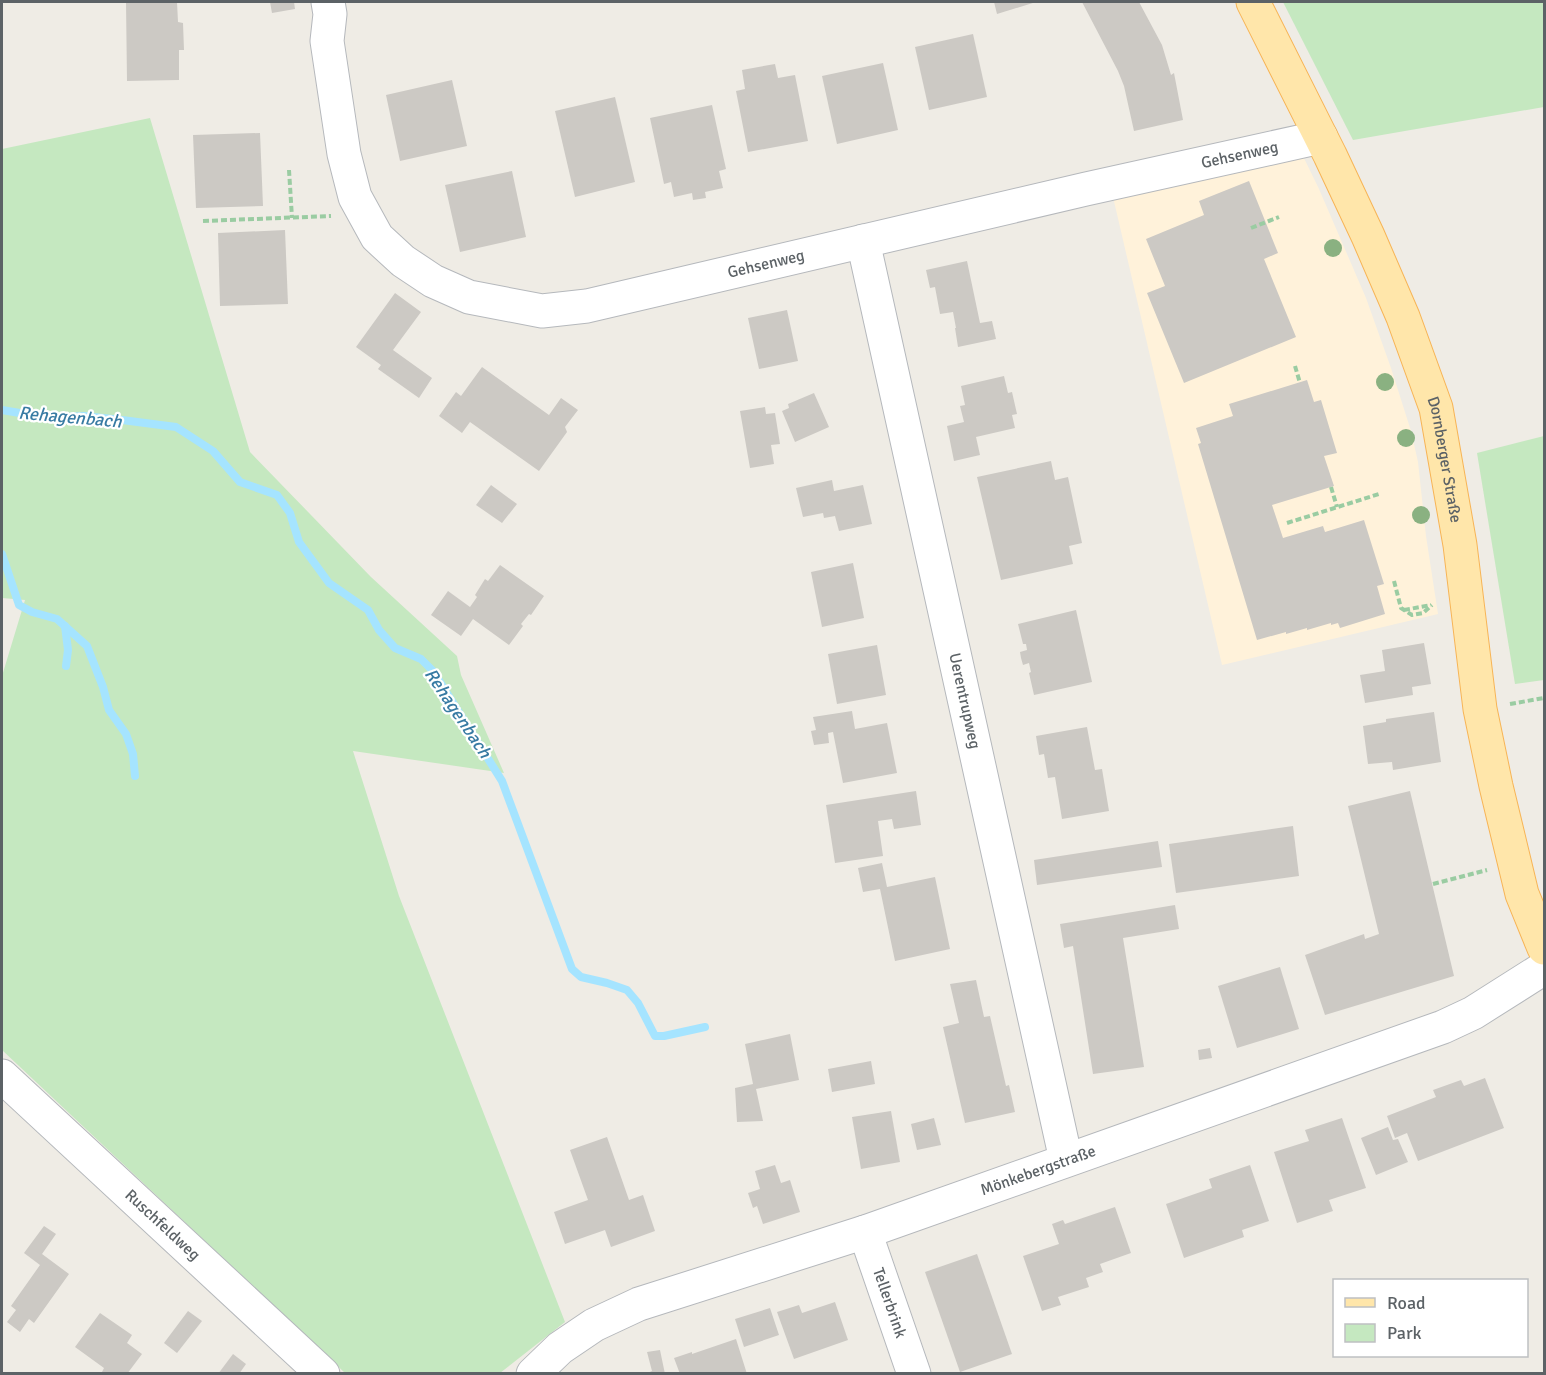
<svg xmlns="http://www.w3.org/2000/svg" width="1546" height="1375" font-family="Signika,sans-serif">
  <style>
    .commercial { fill: #fff2da }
    .green { fill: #c5e8c0 }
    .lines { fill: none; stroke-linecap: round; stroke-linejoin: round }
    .stream { stroke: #a5e4ff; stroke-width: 8 }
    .building { fill: #ccc9c4 }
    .minor-casing { stroke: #b5b8bc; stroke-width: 35 }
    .major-casing { stroke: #f7b456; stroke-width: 35 }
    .path { stroke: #9acca2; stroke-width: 4; stroke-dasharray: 6 3; stroke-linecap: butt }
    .minor { stroke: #fff; stroke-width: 33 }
    .major { stroke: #ffe6aa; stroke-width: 33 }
    .tree { fill: #8ab181 }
    .labels { text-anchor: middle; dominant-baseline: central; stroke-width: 4.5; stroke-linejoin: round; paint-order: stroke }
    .street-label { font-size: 16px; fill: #5c6266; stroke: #fff }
    .water-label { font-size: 18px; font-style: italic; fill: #387ba3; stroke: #fff }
  </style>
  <rect width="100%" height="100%" fill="#efece5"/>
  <polygon class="commercial" points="1301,152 1319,189 1366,298 1391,368 1411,431 1418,462 1426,536 1438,614 1222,665 1113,197"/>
  <g class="green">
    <polygon points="1283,2 1544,2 1544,107 1353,140"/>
    <polygon points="150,118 250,452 371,577 457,656 461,675 504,773 353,751 399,896 565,1322 500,1373 345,1373 2,1050 2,676 25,600 2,598 2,149"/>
    <polygon points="1544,436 1544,680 1515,684 1477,453"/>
  </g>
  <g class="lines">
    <g class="stream">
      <polyline points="2,410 49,418 84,416 122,420 176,427 213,451 240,482 277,495 290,513 299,542 329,583 368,610 379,630 395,648 421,659 433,671 502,781 572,969 581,977 607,983 627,990 638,1003 655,1036 664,1036 705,1027"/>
      <polyline points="2,554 19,605 32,612 57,619 87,646 103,687 109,710 126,734 133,754 135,776"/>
      <polyline points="65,626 68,650 66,666"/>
    </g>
  </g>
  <g class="building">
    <polygon points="126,2 177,2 178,22 183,23 184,50 179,50 179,80 127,81"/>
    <polygon points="270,2 294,2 295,9 272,13"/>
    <polygon points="994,2 1036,2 997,14"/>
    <polygon points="1082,2 1139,2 1162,45 1171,75 1174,73 1183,120 1134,131 1124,86 1118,71"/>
    <polygon points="973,34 987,97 929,110 915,47"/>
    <polygon points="883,63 898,130 837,144 822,76"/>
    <polygon points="775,64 778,78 795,75 808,141 748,152 736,91 745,89 742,70"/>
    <polygon points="452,80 467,146 400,161 386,95"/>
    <polygon points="615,97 635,182 575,197 555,111"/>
    <polygon points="712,105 726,169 719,171 723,188 705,192 706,198 693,200 692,193 674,197 671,182 664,184 650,118"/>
    <polygon points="260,133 263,206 196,208 193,135"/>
    <polygon points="512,171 526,237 460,252 445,185"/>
    <polygon points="1249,181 1278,253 1264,259 1296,337 1184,383 1147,293 1165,286 1146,239 1204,215 1199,201"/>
    <polygon points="285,230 288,304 220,306 218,233"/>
    <polygon points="967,261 980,323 992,321 996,339 958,347 955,328 956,328 953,312 940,314 935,287 930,288 926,270"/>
    <polygon points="395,293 421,312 393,350 432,378 419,398 378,369 381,365 356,347"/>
    <polygon points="787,310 798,361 759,369 748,318"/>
    <polygon points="482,367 549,415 561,398 578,410 565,427 567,432 539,471 470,422 462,433 439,416 456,392 461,396"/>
    <polygon points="1004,376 1008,393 1012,392 1017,414 1012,415 1015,428 976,437 980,455 954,461 947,426 964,422 960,406 965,405 961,386"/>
    <polygon points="1307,380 1314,402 1321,400 1337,453 1324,456 1334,486 1272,505 1283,538 1323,526 1325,532 1364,520 1384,584 1377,586 1385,614 1340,628 1338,623 1331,625 1331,623 1307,630 1307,628 1286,634 1286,632 1257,640 1198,444 1201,443 1196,428 1233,416 1229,404"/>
    <polygon points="814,393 829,427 795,442 782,411 789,408 788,404"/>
    <polygon points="765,407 766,414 775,413 780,444 771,445 774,464 750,468 740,411"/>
    <polygon points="1051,461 1055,480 1068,477 1082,543 1069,546 1073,564 1001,580 977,477"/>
    <polygon points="832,480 834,491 863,485 872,524 839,531 835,516 824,518 823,513 803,517 796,488"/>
    <polygon points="491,485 517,504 502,523 476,505"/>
    <polygon points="853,563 864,618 822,627 811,572"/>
    <polygon points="500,565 544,596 531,615 529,614 521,624 523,626 509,645 473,619 461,636 431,615 448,591 470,607 477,597 475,595 485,579 488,581"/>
    <polygon points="1076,610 1092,682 1034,695 1029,673 1031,672 1029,663 1023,665 1021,658 1020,652 1027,650 1026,644 1023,644 1018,624"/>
    <polygon points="1424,643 1431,684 1412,687 1413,695 1365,703 1360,675 1385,671 1382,650"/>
    <polygon points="877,645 886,695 837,704 828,654"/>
    <polygon points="852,711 855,729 887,723 897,773 843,783 833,732 828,733 829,743 814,745 811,731 816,730 813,717"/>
    <polygon points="1434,712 1441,762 1393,770 1392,762 1368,764 1363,726 1386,722 1386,719"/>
    <polygon points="1087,727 1095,770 1102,769 1109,811 1062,819 1055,777 1048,778 1044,754 1039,755 1036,736"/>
    <polygon points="916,791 921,825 894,829 892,819 878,821 883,856 835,863 826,805"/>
    <polygon points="1410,791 1454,976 1325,1015 1305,955 1364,934 1365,939 1379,934 1348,806"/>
    <polygon points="1293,826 1299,876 1176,893 1169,844"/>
    <polygon points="1158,841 1162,867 1037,885 1034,860"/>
    <polygon points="882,863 887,887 935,877 950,949 895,961 880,889 863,892 858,868"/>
    <polygon points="1175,905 1179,929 1123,938 1144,1067 1093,1074 1073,946 1064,948 1060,924"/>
    <polygon points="1280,967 1299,1029 1237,1048 1218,986"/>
    <polygon points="976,980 984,1017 990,1016 1006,1086 1009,1085 1015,1112 965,1123 943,1027 959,1023 950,984"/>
    <polygon points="790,1034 799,1080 756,1089 763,1121 737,1122 735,1088 753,1084 745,1044"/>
    <polygon points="1210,1048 1212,1058 1199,1060 1198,1050"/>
    <polygon points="871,1061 875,1084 832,1092 828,1069"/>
    <polygon points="1485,1078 1504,1128 1418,1161 1407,1133 1395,1138 1387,1116 1436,1097 1433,1090 1461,1080 1464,1086"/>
    <polygon points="891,1111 900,1162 861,1169 852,1117"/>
    <polygon points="934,1118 941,1145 917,1150 911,1124"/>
    <polygon points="1342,1118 1366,1188 1329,1200 1333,1211 1297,1223 1274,1152 1309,1141 1305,1130"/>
    <polygon points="1388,1127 1393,1140 1398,1139 1408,1162 1376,1175 1361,1138"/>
    <polygon points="607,1137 629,1200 643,1195 655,1231 611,1247 605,1230 565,1244 554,1212 588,1200 570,1150"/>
    <polygon points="775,1165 781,1183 790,1180 800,1212 763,1224 757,1206 753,1208 748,1193 760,1189 755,1171"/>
    <polygon points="1250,1165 1269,1221 1242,1230 1244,1237 1184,1258 1166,1204 1212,1188 1209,1179"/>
    <polygon points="1115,1207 1131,1253 1100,1264 1103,1272 1086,1278 1089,1287 1058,1297 1061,1305 1042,1311 1023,1256 1059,1244 1052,1224 1063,1220 1065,1224"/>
    <polygon points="44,1226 56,1234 42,1254 69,1274 34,1323 29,1319 20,1332 7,1322 16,1310 11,1306 40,1265 24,1253"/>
    <polygon points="977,1254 1012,1354 960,1372 925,1272"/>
    <polygon points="835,1302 848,1340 794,1359 777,1312 799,1305 802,1313"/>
    <polygon points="770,1308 779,1335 744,1347 735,1319"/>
    <polygon points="188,1311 202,1321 177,1353 164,1343"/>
    <polygon points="100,1313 132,1335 127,1343 142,1354 127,1374 101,1374 104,1368 75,1347"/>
    <polygon points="736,1339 747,1374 680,1374 674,1358 692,1352 692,1354"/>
    <polygon points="660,1350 665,1374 645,1374 652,1371 647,1352"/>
    <polygon points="233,1354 246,1364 239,1374 218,1374"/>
  </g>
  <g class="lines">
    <g class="minor-casing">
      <g id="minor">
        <path id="s1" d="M328 2 330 14 327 41 344 154 355 197 377 237 403 261 433 281 469 297 542 311 587 306 1086 189 1321 137"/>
        <path id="s2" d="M863 241 1066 1160"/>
        <path id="s3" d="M2 1076 323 1374"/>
        <path id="s4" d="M865 1232 914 1374"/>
        <path id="s5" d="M533 1374 560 1348 594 1325 639 1304 865 1232 1443 1027 1473 1013 1544 968"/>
      </g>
    </g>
    <g class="major-casing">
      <g id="major">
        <path id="s6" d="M1253 2 1330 155 1368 236 1403 317 1436 408 1460 545 1480 709 1496 786 1522 894 1544 948"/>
      </g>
    </g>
    <g class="path">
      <polyline points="289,170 292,218"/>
      <polyline points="203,221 331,216"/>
      <polyline points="1251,228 1279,217"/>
      <polyline points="1295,366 1300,383"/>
      <polyline points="1331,487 1337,507"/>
      <polyline points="1287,523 1379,494"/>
      <polyline points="1394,581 1401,608 1412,615 1423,613 1432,605"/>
      <polyline points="1404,610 1431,605"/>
      <polyline points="1510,704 1544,698"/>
      <polyline points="1433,884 1487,870"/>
    </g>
    <use href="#minor" class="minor"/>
    <use href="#major" class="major"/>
  </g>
  <g class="tree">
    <circle cx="1333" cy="248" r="9"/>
    <circle cx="1385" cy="382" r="9"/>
    <circle cx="1406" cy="438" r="9"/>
    <circle cx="1421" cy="515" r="9"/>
  </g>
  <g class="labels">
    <g class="street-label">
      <text stroke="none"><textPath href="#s1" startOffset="1144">Gehsenweg</textPath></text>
      <text stroke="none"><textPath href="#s1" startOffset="658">Gehsenweg</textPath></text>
      <text stroke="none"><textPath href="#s6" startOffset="498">Dornberger Straße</textPath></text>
      <text stroke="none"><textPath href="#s2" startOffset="471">Uerentrupweg</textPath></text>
      <text stroke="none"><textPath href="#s5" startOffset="549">Mönkebergstraße</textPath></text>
      <text stroke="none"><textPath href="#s3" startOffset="219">Ruschfeldweg</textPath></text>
      <text stroke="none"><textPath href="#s4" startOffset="75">Tellerbrink</textPath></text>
    </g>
    <g class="water-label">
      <text transform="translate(70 417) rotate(5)">Rehagenbach</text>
      <text transform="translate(458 713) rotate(56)">Rehagenbach</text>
    </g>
  </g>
  <rect width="1546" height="1375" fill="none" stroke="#5c6266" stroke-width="6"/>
  <rect x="1333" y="1279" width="195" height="78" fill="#ffffff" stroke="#bec0c2" stroke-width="1.5"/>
  <rect x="1345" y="1298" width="30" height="9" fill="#ffe6aa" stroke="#bec0c2" stroke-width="1.5"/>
  <text x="1387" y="1309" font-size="18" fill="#5c6266">Road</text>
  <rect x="1345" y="1324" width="30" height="18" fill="#c5e8c0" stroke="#bec0c2" stroke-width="1.5"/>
  <text x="1387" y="1339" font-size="18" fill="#5c6266">Park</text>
</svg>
